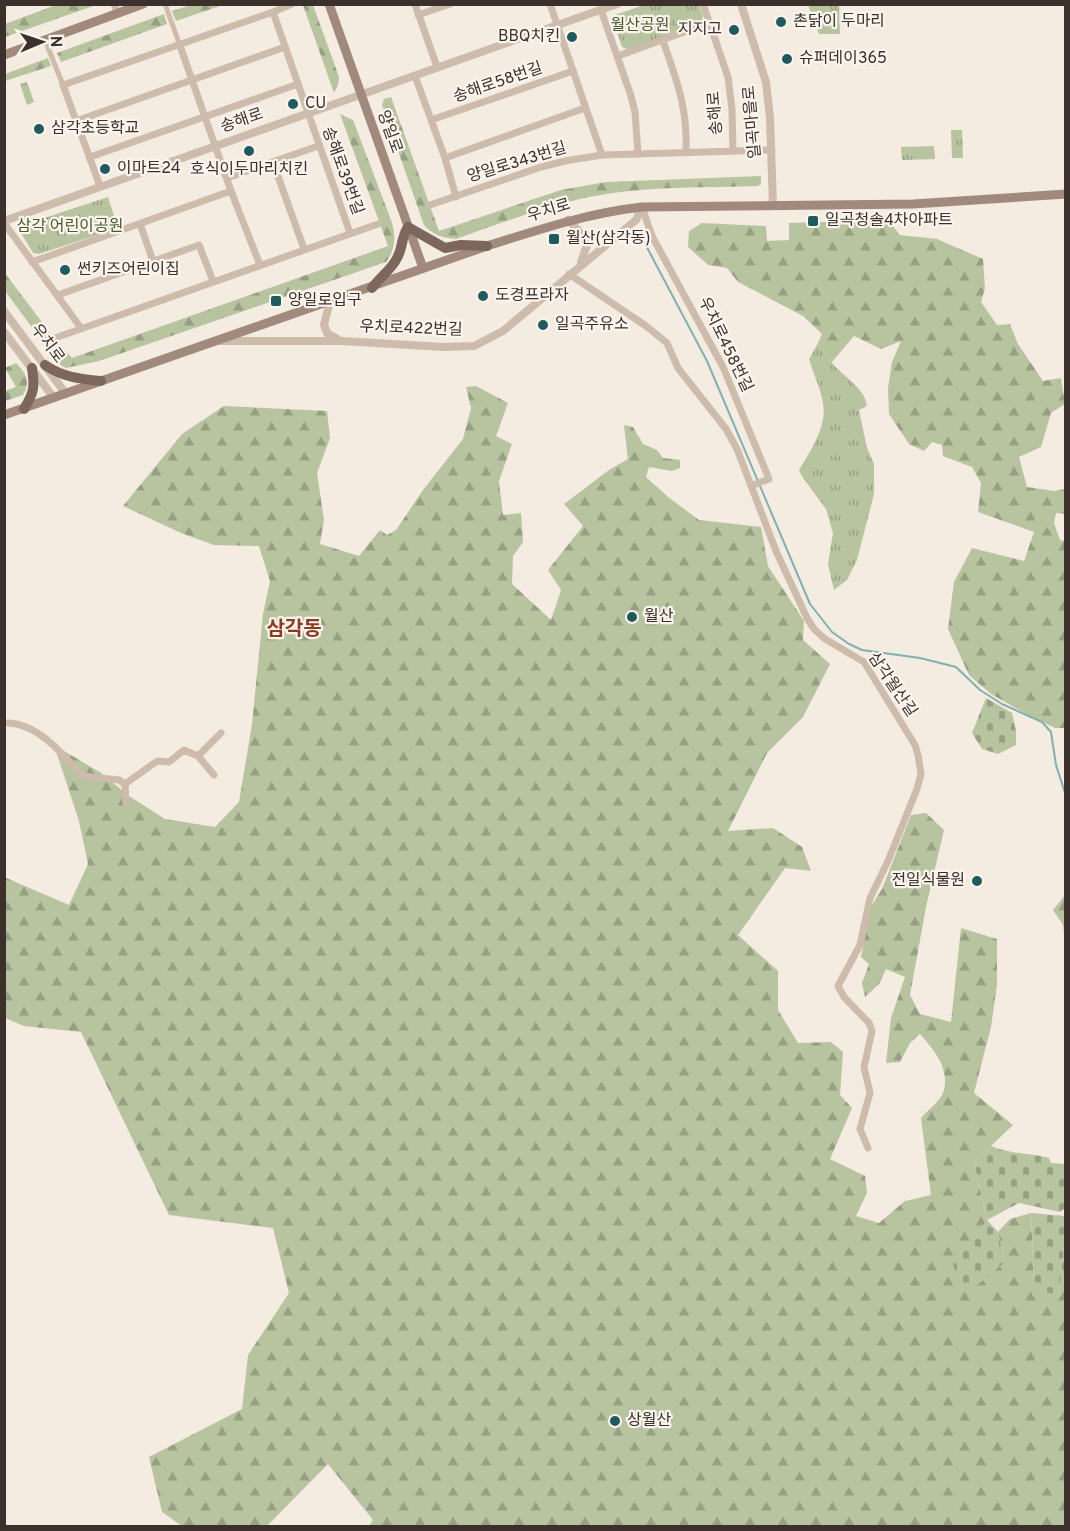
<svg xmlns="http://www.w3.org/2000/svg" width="1070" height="1531" font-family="Overpass,'Noto Sans KR',sans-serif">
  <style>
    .grass { fill: url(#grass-tufts) }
    .forest { fill: url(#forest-firs) }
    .cemetery { fill: url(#cemetery-stones) }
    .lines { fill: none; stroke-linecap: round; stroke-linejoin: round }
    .stream { stroke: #7fb0b2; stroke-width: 2 }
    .pedestrian { stroke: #cdbbac; stroke-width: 5 }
    .minor { stroke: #cdbbac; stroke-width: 7 }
    .tertiary { stroke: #cdbbac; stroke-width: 8 }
    .secondary { stroke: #a18a7d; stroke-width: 9 }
    .primary { stroke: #7d675c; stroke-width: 10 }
    .poi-dot { fill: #1f5a5e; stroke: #fbf5ee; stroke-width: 2 }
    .labels { text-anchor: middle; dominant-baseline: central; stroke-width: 4.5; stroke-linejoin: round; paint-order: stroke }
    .poi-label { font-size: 16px; fill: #3b302b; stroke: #fbf5ee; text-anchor: start }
    .park-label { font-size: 16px; fill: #4a5a2e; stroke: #fbf5ee }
    .street-label { font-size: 16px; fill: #3b302b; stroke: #fbf5ee }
    .quarter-label { font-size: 20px; font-weight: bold; fill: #8c3b22; stroke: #fbf5ee }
  </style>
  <defs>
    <pattern id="grass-tufts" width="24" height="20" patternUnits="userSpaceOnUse" patternTransform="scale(1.5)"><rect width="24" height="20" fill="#b8c4a0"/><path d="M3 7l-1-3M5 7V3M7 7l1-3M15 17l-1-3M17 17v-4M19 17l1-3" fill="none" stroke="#97a083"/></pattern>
    <pattern id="forest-firs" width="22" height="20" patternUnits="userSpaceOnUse" patternTransform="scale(1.5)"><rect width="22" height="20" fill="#b8c4a0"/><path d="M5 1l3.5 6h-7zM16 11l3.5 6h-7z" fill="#97a083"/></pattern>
    <pattern id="cemetery-stones" width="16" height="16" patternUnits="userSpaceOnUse" patternTransform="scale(1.5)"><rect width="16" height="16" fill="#b8c4a0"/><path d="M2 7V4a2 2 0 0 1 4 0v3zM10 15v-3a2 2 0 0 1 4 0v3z" fill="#97a083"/></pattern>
  </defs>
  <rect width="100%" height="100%" fill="#f4ebe1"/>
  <g class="grass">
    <polygon points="644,5 699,5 703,16 701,23 629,50 622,47 614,22 615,15"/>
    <polygon points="808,5 839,5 840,34 819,34"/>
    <polygon points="27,82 34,102 27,105 20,84"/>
    <polygon points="951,130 962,130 963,158 952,158"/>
    <polygon points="934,146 935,159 902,160 901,147"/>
    <polygon points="108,197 118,228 39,254 33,253 21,233 23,225"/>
    <path d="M818 343C823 350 827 358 833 364 844 377 865 388 867 406L859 410 867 448 874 464V494L857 560 847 580 834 590 828 564 833 533 826 509 803 478 799 470C808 455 820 437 823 419 827 400 814 377 809 359Z"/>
  </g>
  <g class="forest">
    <polygon points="56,5 96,5 5,37 5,24"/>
    <polygon points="191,5 191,4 223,5 176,21 172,11"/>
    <polygon points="303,5 313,5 339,77 338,85 334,93"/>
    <polygon points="164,14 167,24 61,62 57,53"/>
    <polygon points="48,58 51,66 5,81 5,74"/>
    <path d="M391 97 439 231 561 190 606 182 761 176V184L758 186C707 188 655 186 606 194 554 202 505 222 456 239 443 238 433 235 424 225L382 105 384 99Z"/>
    <path d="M340 114 353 120 391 220C396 235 396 249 386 262L99 361 66 368 59 364 5 291 4 272 57 342 72 358 388 246Z"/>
    <polygon points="888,220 900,235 937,239 983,259 985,288 981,302 997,325 1010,324 1018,344 1043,381 1061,378 1065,404 1051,413 1041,447 1019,457 1027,487 1054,491 1065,489 1065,514 1056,513 1054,523 1060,540 1065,541 1065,728 1055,728 1028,715 991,694 969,675 948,629 954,582 972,548 1024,561 1034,532 978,512 981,483 972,467 943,456 942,445 932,442 924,451 909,444 889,414 888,388 892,362 901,341 881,349 854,336 831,363 818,343 822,334 803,316 738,282 727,268 708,265 688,247 689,231 702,223 766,226 767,241 789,240 789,223"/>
    <path d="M16 363C26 373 31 382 23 395L5 401V391L16 387 5 368Z"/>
    <path d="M476 386 508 403 496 436 512 444 499 481 503 515 521 513 523 542 513 556 512 584 551 620 561 590 548 570 583 526 564 504 609 470 628 459 624 425 633 427 643 444 657 450 663 458 680 460V468L672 471 649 467 646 477 668 497 699 520 761 527 768 566 804 621 803 640 830 664 803 717 767 753 728 831 773 828 802 847 811 871 785 868 738 935 778 971V1010L798 1043 831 1042 843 1052 840 1095 852 1108 830 1159 865 1176 867 1193 856 1216 879 1223 905 1201 931 1195 921 1118C927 1111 940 1101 943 1093 951 1069 934 1050 920 1034L910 1043 900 1062 886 1063 891 1018 905 977 886 969 879 984 865 997 862 983 869 964 861 957 870 908 882 889 911 815 926 813 944 830 926 907 910 995 920 1014 951 1022 961 928 997 939V985L991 1027 974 1093 1013 1125 974 1162 987 1220 1005 1262 998 1232 1010 1219 1031 1213 1034 1280 1059 1294 1065 1237V1526H369L373 1520 328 1464 267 1526H182L162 1512 149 1457 242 1409 248 1355 289 1293 273 1228 169 1215 81 1032 24 1026 5 1018 4 877 69 905 88 864 79 821 54 745 101 773 129 796 165 819 215 827 239 802 252 724 263 614 270 581 259 546 214 545 181 533 123 506 182 434 224 406 327 411 330 438 317 473 324 520 320 544 359 556 380 530 387 535 396 530 423 490 463 439 471 408 466 387Z"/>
    <polygon points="1065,895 1065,942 1063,925 1053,910"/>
  </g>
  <g class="cemetery">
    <polygon points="986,698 1012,713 1016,731 1016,745 998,754 982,749 972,733"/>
    <path d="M991 1146C1010 1154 1029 1153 1049 1158L1051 1163 1065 1164V1208L1060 1212 1019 1203 987 1220 998 1232 1005 1262 976 1286 958 1283 952 1260 987 1220 974 1162Z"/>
    <polygon points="1031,1213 1065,1216 1065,1237 1059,1294 1041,1292 1034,1280"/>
  </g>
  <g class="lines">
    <polyline class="stream" points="642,238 707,361 810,604 832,632 849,644 862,650 920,658 956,667 980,690 1002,704 1042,722 1051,732 1056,765 1066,796"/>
    <g class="pedestrian">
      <polyline points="165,4 179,43"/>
      <polyline points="45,40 63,85"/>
    </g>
    <g class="minor">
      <polyline points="114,4 118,14"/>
      <polyline points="415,4 437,67"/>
      <polyline points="550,4 602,155"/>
      <polyline points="703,4 728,77 732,109 733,151"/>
      <polyline points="601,10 631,96 635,112 638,154"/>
      <polyline points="273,12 292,4"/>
      <polyline points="418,15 450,4"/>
      <path d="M663 41C677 81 688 109 686 153"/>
      <polyline points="179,43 231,191 260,265"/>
      <polyline points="618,56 709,23"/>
      <polyline points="415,76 445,158 456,197"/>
      <polyline points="431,120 573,71"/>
      <polyline points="76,121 285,47"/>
      <polyline points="90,157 298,84"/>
      <polyline points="445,158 585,108"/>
      <polyline points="273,162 304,249"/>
      <polyline points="227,178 318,146"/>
      <polyline points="100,186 63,85 273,12 350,233"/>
      <polyline points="430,205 541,167 565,161 602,155 772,150"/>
      <polyline points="642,207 652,236 723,367 769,479 751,486"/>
      <polyline points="4,223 81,328"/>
      <polyline points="140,224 153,261"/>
      <polyline points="32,262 231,191"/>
      <polyline points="569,274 646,326 667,343 678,368 726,429 737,449 776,551 807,618 814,629 825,639 864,662 915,745 918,755 921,774 917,789 888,861 870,898 860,945 838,986 844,997 869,1023 872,1031 864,1067 870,1093 860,1129 868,1148"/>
      <polyline points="58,295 199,245 213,281"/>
      <polyline points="55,338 378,224"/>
      <path d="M4 723C36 721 63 754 82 776L119 780 125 784 126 803"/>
      <polyline points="198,756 221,733"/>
      <polyline points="125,784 153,764 158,761 169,762 184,750 198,756 214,775"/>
    </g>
    <g class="tertiary">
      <polyline points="741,4 766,82 770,118 773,205"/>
      <polyline points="568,220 578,230 587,245 581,262"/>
      <polyline points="4,221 617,4"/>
      <polyline points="330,301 324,325 327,333 339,340"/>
      <polyline points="4,311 66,394"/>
      <polyline points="4,332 54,398"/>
      <polyline points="219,341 342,341 443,347 474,346 503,331 636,220 642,207"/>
    </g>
    <g class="secondary">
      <polyline points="329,4 423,268"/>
      <polyline points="4,55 143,4"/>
      <path d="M4 415 487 246C538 230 588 213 642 207L913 204 1066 194"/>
    </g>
    <g class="primary">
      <path d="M372 288C379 278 393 268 397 258 403 248 401 237 408 227L445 248 461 245 487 246"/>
      <path d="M45 365C62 377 80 379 101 381"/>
      <path d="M24 409C34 393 35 387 32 368"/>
    </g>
  </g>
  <g class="poi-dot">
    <circle cx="781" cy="22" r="6"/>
    <circle cx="734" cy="30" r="6"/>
    <circle cx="572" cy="37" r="6"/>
    <circle cx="787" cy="59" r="6"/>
    <circle cx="293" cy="104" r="6"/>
    <circle cx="39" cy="129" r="6"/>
    <circle cx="249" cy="151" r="6"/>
    <circle cx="105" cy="169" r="6"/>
    <rect x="807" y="215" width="12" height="12" rx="3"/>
    <rect x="548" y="233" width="12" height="12" rx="3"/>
    <circle cx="65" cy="270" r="6"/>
    <circle cx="483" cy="296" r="6"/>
    <rect x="270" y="295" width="12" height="12" rx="3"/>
    <circle cx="543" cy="325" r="6"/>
    <circle cx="632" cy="617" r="6"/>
    <circle cx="977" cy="881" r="6"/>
    <circle cx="615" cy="1421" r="6"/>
  </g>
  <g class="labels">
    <g class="poi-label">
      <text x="793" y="22">촌닭이 두마리</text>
      <text x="722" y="30" text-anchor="end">지지고</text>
      <text x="560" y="37" text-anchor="end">BBQ치킨</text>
      <text x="799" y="59">슈퍼데이365</text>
      <text x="305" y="104">CU</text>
      <text x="51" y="129">삼각초등학교</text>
      <text x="117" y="169">이마트24</text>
      <text x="249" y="170" text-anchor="middle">호식이두마리치킨</text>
      <text x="825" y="221">일곡청솔4차아파트</text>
      <text x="566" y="239">월산(삼각동)</text>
      <text x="77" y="270">썬키즈어린이집</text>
      <text x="495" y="296">도경프라자</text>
      <text x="288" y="301">양일로입구</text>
      <text x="555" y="325">일곡주유소</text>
      <text x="644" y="617">월산</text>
      <text x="965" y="881" text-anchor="end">전일식물원</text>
      <text x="627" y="1421">상월산</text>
    </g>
    <g class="park-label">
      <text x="640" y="26">월산공원</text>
      <text x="70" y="227">삼각 어린이공원</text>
    </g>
    <g class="street-label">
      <text transform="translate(498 83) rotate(-19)">송해로58번길</text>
      <text transform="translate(716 113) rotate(-94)">송해로</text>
      <text transform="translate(242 121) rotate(-19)">송해로</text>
      <text transform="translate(753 122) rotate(-95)">일곡마을로</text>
      <text transform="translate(389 132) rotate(70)">양일로</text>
      <text transform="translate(517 163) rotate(-17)">양일로343번길</text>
      <text transform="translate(342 171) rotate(70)">송해로39번길</text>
      <text transform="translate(549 211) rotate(-17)">우치로</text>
      <text transform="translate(411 329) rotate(2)">우치로422번길</text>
      <text transform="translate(47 344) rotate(53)">우치로</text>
      <text transform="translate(725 345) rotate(64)">우치로458번길</text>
      <text transform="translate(892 685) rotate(56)">삼각월산길</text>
    </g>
    <g class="quarter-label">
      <text x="294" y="630">삼각동</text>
    </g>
  </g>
  <rect width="1070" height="1531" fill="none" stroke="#3b302b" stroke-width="12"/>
  <g transform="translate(42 42) rotate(88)" stroke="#fbf5ee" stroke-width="4.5" paint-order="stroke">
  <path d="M0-4.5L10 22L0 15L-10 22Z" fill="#3b302b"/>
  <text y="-9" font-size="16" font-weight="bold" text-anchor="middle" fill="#3b302b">N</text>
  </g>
</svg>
